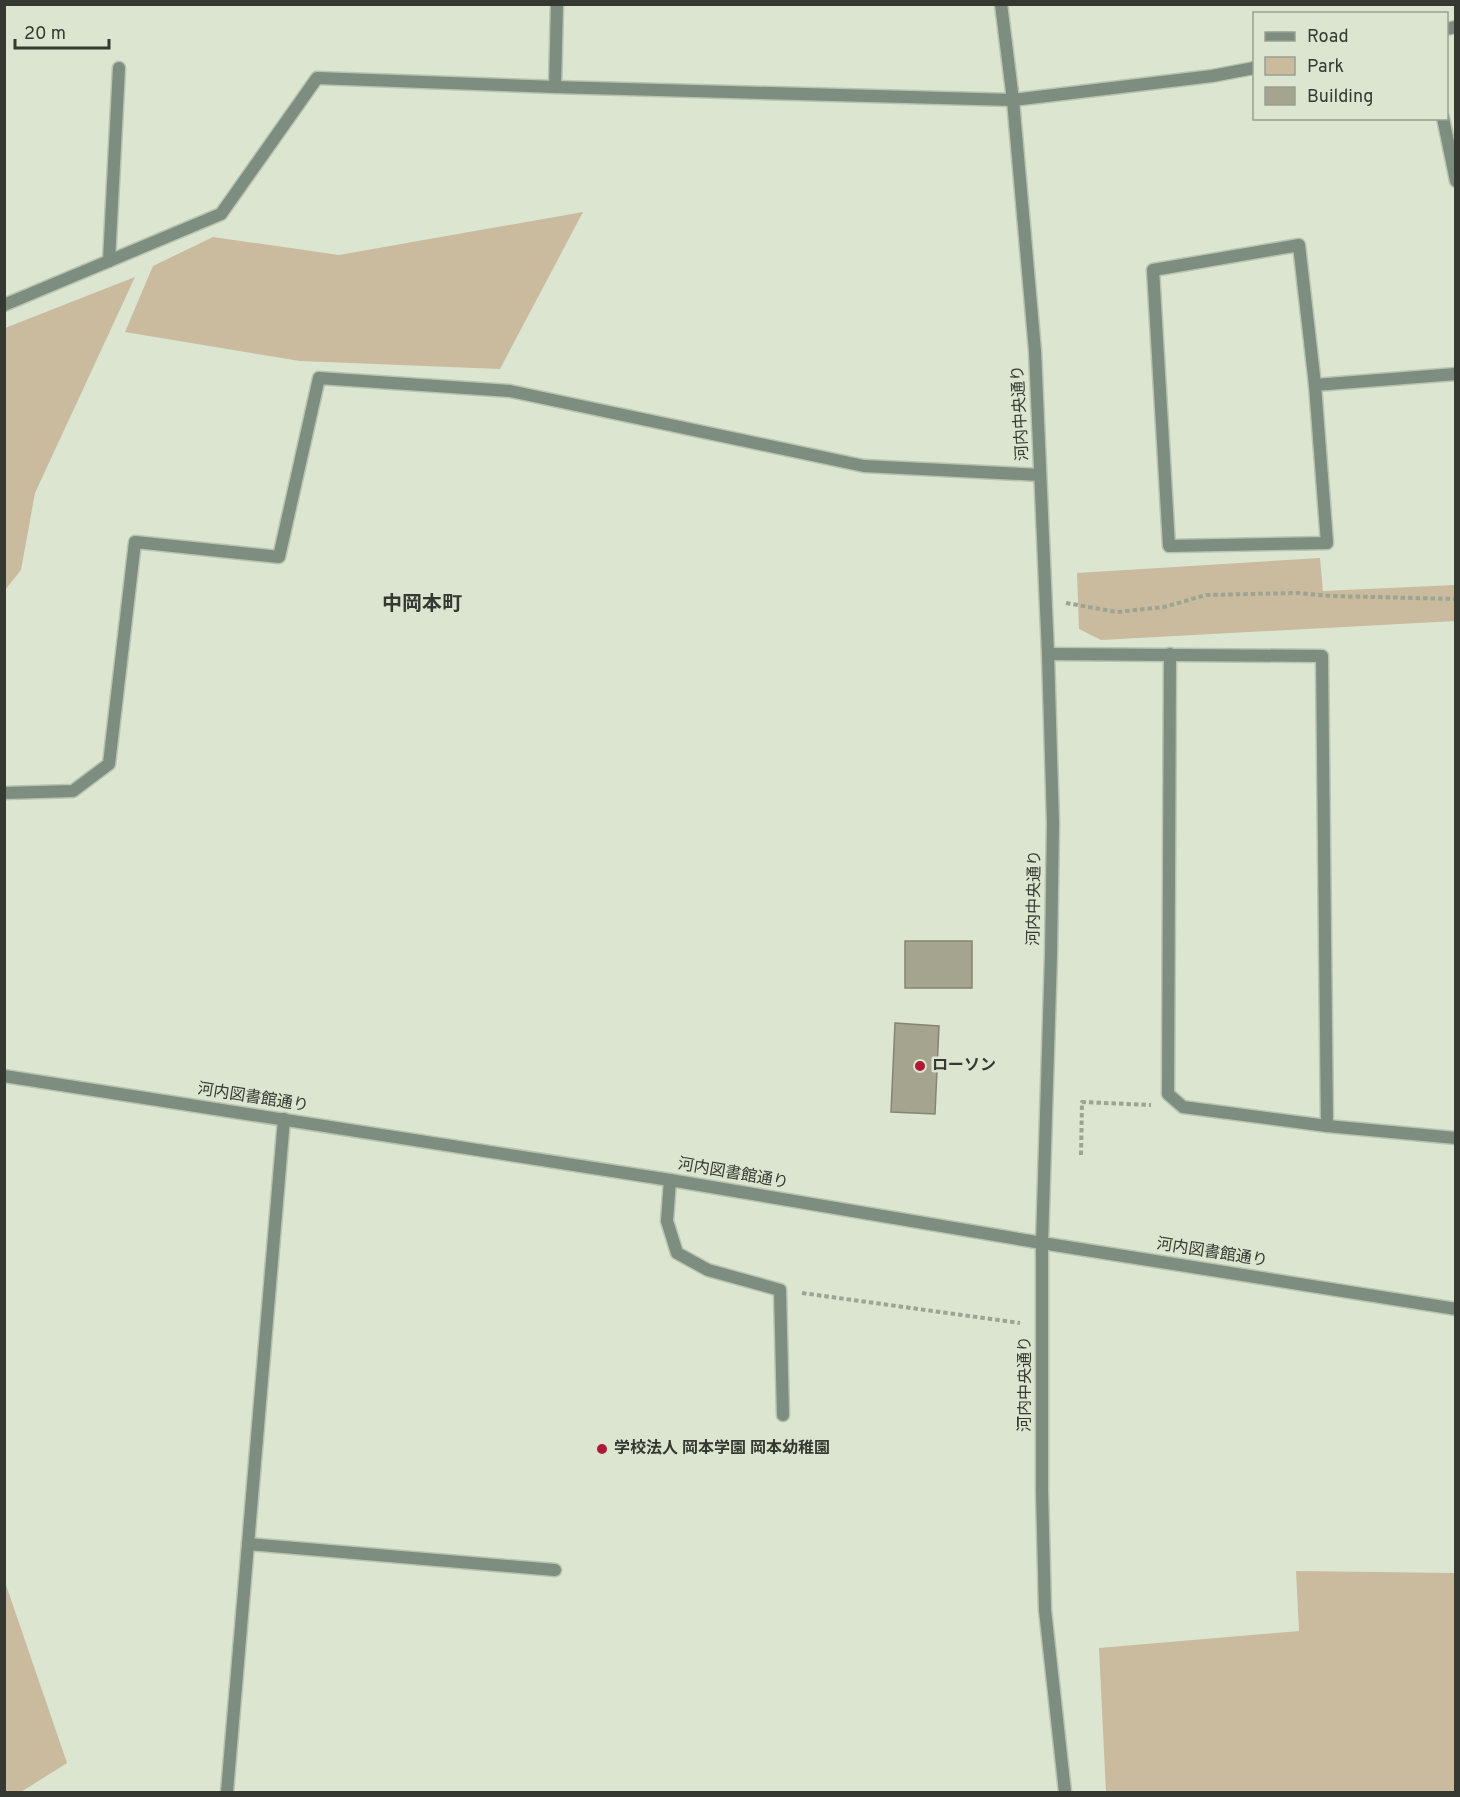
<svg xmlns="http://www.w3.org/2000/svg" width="1460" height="1797" font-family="Overpass,'Noto Sans JP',sans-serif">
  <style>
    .green { fill: #cabb9e }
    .building { fill: #a5a48f; stroke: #868571; stroke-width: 1.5 }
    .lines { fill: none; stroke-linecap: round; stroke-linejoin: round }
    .service-casing { stroke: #bac3b0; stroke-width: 15 }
    .minor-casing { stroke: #bac3b0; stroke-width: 15 }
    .tertiary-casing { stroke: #bac3b0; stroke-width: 15 }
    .path { stroke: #9ca494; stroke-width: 4; stroke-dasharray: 4.5 3; stroke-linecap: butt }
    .service { stroke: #7d8d7f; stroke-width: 12 }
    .minor { stroke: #7d8d7f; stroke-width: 12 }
    .tertiary { stroke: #7d8d7f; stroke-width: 12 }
    .poi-dot { fill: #ae1937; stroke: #dbe5d0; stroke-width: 2 }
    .labels { text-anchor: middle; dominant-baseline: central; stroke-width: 5; stroke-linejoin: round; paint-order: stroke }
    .street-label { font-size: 16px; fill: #353931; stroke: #dbe5d0 }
    .poi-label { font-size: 16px; font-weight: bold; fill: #353931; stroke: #dbe5d0; text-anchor: start }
    .quarter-label { font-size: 20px; font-weight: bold; fill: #353931; stroke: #dbe5d0 }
  </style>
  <rect width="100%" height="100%" fill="#dbe5d0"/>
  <g class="green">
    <polygon points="583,212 500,369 300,361 125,332 153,266 213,237 339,255"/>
    <polygon points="135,277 35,493 21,570 5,590 5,328"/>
    <polygon points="1320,558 1323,591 1455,585 1455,621 1101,640 1079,629 1077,573"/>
    <polygon points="1296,1571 1455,1573 1455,1792 1106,1792 1099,1648 1299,1631"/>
    <polygon points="5,1582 67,1763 21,1792 5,1792"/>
  </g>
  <g class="building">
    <rect x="905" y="941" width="67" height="47"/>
    <polygon points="895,1023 939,1026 935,1114 891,1112"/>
  </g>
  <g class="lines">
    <g class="service-casing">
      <polyline id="service" points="670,1180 667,1221 677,1253 708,1270 780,1290 783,1415"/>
    </g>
    <g class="minor-casing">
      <g id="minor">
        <polyline points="555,87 557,4"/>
        <polyline points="1443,118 1456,181"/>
        <polygon points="1299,245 1315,385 1327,543 1169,546 1153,270"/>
        <polyline points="109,261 119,68"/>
        <polyline points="4,305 221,214 317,78 555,87 1013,100"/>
        <polyline points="1315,385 1456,374"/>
        <polyline points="1048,654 1322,656 1327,1126"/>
        <polyline points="1170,654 1168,1094 1183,1107 1327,1126 1456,1138"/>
        <polyline points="4,793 73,791 109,764 135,542 279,557 319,378 510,391 864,466 1040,475"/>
        <polyline points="248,1544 555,1570"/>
        <polyline points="227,1792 284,1119"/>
      </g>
    </g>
    <g class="tertiary-casing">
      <g id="tertiary">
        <polyline points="1001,4 1013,100 1035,351 1048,654 1053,823 1051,955 1042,1243 1042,1490 1045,1610 1065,1792"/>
        <polyline points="1446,29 1456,27"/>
        <polyline points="1013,100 1212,76 1254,68"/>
        <polyline points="4,1076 670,1180 1042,1243 1456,1309"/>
      </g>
    </g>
    <g class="path">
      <polyline points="1066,603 1117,612 1164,607 1206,595 1297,593 1332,596 1456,599"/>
      <polyline points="1081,1155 1082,1102 1151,1105"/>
      <polyline points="802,1293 1020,1323"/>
    </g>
    <use href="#service" class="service"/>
    <use href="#minor" class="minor"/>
    <use href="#tertiary" class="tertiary"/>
  </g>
  <g class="poi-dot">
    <circle cx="920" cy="1066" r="6"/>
    <circle cx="602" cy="1449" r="6"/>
  </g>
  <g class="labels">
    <g class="street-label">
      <text transform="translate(1021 413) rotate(-93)">河内中央通り</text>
      <text transform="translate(1035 898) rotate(-89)">河内中央通り</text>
      <text transform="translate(253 1098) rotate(9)">河内図書館通り</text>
      <text transform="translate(733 1174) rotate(10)">河内図書館通り</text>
      <text transform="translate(1212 1253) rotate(9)">河内図書館通り</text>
      <text transform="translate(1026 1384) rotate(-90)">河内中央通り</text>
    </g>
    <g class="poi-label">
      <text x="932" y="1066">ローソン</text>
      <text x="614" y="1449">学校法人 岡本学園 岡本幼稚園</text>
    </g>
    <g class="quarter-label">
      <text x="422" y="605">中岡本町</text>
    </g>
  </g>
  <rect width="1460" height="1797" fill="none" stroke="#353931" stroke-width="12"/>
  <rect x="1253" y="12" width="195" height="108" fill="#dbe5d0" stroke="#99a090" stroke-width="1.5"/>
  <rect x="1265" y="32" width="30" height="9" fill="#7d8d7f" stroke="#99a090" stroke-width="1.5"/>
  <text x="1307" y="42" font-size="18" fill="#353931">Road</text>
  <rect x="1265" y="57" width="30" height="18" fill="#cabb9e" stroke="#99a090" stroke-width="1.5"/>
  <text x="1307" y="72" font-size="18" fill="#353931">Park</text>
  <rect x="1265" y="87" width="30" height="18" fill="#a5a48f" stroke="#99a090" stroke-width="1.5"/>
  <text x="1307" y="102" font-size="18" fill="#353931">Building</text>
  <path d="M15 39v9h94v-9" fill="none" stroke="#353931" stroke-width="3"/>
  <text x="24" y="39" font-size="18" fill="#353931" stroke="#dbe5d0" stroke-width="4.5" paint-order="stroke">20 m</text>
</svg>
